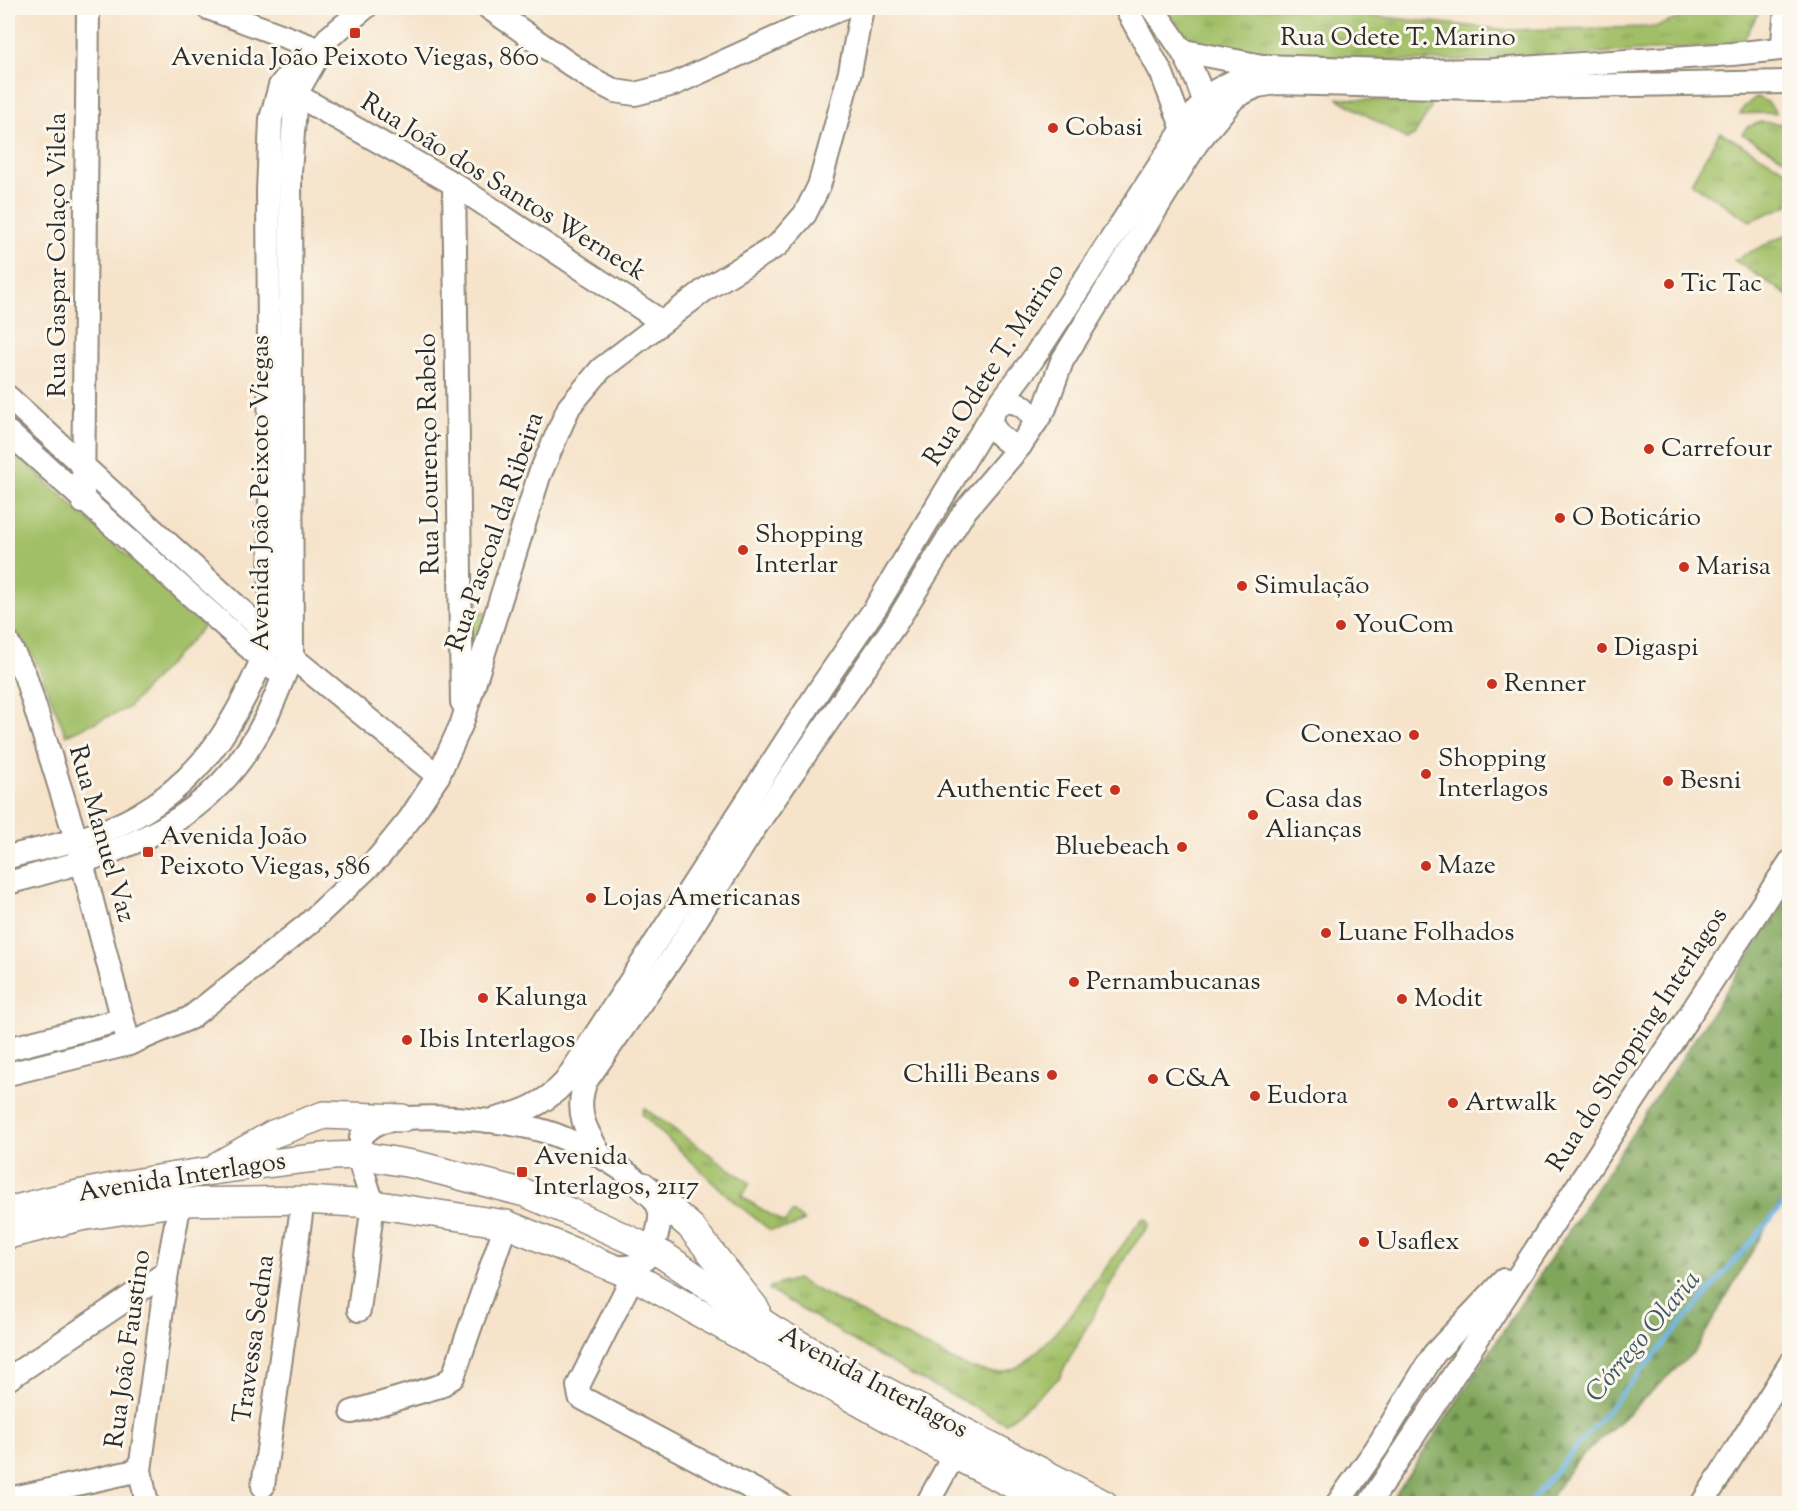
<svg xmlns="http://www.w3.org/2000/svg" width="1797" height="1511" font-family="'Sorts Mill Goudy',serif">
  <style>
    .grass { fill: url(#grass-tufts); stroke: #667548; stroke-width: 1.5 }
    .forest { fill: url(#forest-firs); stroke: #566843; stroke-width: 1.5 }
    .park { fill: #a1bf66; stroke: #667548; stroke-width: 1.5 }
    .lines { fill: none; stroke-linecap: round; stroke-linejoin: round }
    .stream { stroke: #67b0df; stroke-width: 5 }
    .minor-casing { stroke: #90877a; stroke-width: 26 }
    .major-casing { stroke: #90877a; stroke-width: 30 }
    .minor { stroke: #fff; stroke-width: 22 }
    .major { stroke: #fff; stroke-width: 27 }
    .poi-dot { fill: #c8321e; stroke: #fbf7ec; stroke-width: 2 }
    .labels { text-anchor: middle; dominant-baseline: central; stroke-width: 6; stroke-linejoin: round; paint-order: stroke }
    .street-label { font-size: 26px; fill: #2b2b2b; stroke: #fbf7ec }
    .poi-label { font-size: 26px; fill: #2b2b2b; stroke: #fbf7ec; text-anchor: start }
    .water-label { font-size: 27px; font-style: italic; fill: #405a6a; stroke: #fbf7ec }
  </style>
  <defs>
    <pattern id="grass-tufts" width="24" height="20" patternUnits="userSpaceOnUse" patternTransform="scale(1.5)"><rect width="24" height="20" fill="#a1bf66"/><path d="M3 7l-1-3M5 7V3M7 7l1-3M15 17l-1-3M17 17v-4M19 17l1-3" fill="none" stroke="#839b54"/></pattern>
    <pattern id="forest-firs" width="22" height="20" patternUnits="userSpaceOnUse" patternTransform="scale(1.5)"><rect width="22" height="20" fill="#80a65b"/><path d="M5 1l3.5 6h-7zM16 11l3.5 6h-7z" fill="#69874b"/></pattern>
  </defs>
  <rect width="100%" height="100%" fill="#fbf7ec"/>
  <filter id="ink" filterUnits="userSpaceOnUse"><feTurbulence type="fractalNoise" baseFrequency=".0167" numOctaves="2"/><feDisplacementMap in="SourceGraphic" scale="12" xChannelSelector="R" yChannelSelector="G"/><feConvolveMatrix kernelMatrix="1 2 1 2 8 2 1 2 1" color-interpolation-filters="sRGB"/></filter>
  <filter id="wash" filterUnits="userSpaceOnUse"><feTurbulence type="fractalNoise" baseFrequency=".008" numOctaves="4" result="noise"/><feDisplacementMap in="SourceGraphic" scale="24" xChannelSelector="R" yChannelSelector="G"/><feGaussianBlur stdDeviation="1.35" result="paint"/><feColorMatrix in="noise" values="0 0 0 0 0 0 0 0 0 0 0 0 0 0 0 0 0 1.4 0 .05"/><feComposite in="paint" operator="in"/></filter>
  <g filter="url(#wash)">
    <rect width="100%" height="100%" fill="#f6e3ca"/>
    <g class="grass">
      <polygon points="1159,8 1314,8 1345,13 1507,30 1655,27 1706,8 1761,8 1741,45 1481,60 1394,61 1217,50 1185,40"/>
      <polygon points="1756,97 1768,102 1776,113 1740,114 1744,107"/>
      <polygon points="1337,98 1429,103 1431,108 1414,136 1407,139"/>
      <polygon points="1761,122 1785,124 1789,161 1742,134 1747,127"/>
      <polygon points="1720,132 1789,172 1789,205 1750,221 1691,183"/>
      <polygon points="1789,233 1789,296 1734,260"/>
      <polygon points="644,1108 750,1183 742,1197 784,1223 793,1212 804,1221 792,1227 770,1230 732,1200 642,1114"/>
      <path d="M1146 1218 1150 1224 1127 1254 1059 1378 1006 1423 912 1375 769 1290 770 1287 796 1279 958 1363C977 1370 995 1377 1015 1368 1049 1353 1116 1252 1142 1219Z"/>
    </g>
    <polygon class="forest" points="1789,895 1789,1187 1695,1351 1574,1464 1547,1503 1390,1503"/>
    <g class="park">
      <polygon points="8,446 204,626 128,708 66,735 34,657 8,622"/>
      <polygon points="468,611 491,612 470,679"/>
    </g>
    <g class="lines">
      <polyline class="stream" points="1528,1504 1790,1196"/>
    </g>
  </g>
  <g filter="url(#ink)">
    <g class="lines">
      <g class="minor-casing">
        <g id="minor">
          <polyline points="208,8 310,46"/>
          <polyline points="489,8 590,78 615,91 635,94 674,84 842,8"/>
          <polyline points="1126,8 1162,74 1183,129 1192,137"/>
          <path d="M1152 8C1179 44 1196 68 1207 112"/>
          <polyline points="1783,42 1786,8"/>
          <polyline points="1184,51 1262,66"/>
          <polyline points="284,88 454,184 662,322"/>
          <polyline points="454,184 462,702"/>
          <polyline points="8,397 292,657 438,776"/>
          <path d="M999 403C1018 398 1027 408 1036 422"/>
          <path d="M990 419C995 433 1005 444 1020 446"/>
          <polyline points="8,432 273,669"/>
          <polyline points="83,502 88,8"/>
          <polyline points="8,643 25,675 76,839 129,1044"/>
          <path d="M8 857C50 846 99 838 138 815 208 775 243 710 271 637L268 191 271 119 280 86 307 51"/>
          <path d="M8 883C119 852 211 830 267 716 276 697 283 677 292 657L290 172 296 94 328 38 365 8"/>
          <polyline points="8,1049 121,1020"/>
          <polyline points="8,1074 129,1044 190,1018 308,924 379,857 409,820 438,776 462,723 539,476 569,407 601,369 706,289 778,245 805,214 819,186 830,147 850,72 862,8"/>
          <path d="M489 1121C520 1113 543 1106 565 1082L823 684 876 607 996 408 1033 359 1183 129 1204 101 1217 90 1262 66 1416 71 1493 70 1732 54 1780 49"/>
          <path d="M601 1156C586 1131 574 1111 586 1081L674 955 753 830 896 623 964 512 1020 446 1036 422 1045 408 1062 361 1197 143 1235 97 1257 86 1277 83 1480 88 1787 82"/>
          <polyline points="633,1276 578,1386 580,1397 781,1504"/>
          <path d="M359 1310 373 1204 361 1166V1137C366 1131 371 1126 379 1123 416 1111 509 1120 547 1132 576 1141 653 1179 660 1212 661 1226 652 1257 639 1264 632 1267 622 1267 615 1268"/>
          <polyline points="8,1379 167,1272"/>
          <polyline points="352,1412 440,1386 453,1377 506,1224"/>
          <polyline points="263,1486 303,1200"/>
          <polyline points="9,1504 18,1497 140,1470"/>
          <polyline points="147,1504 140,1470 167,1272 180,1202"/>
          <polyline points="927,1504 954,1455"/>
          <polyline points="1337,1504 1376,1449 1434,1354 1504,1280"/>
          <path d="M1369 1504C1510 1290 1649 1075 1790 862"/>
          <polyline points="1702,1504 1790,1364"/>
        </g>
      </g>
      <g class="major-casing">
        <g id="major">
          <polyline points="220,1164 273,1134 324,1115 402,1118"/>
          <polyline points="643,1186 690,1226 756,1309"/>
          <path d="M8 1211C115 1182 223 1168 333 1156L359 1155 418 1165 525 1193 572 1213 663 1255 772 1329 839 1367 1104 1504"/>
          <polyline points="8,1235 81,1217 180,1202 303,1200 373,1204 506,1224 633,1276 954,1455 1051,1504"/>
        </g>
      </g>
      <use href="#minor" class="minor"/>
      <use href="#major" class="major"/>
    </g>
  </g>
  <g class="poi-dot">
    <rect x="349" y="27" width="12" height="12" rx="3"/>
    <circle cx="1053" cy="128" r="6"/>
    <circle cx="1669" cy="284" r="6"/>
    <circle cx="1649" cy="449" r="6"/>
    <circle cx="1560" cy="518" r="6"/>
    <circle cx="743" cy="550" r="6"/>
    <circle cx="1684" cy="567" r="6"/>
    <circle cx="1242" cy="586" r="6"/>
    <circle cx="1341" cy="625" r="6"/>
    <circle cx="1602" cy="648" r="6"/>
    <circle cx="1492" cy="684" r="6"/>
    <circle cx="1414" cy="735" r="6"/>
    <circle cx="1426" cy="774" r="6"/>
    <circle cx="1668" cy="781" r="6"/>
    <circle cx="1115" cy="790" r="6"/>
    <circle cx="1253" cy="815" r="6"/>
    <circle cx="1182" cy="847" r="6"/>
    <rect x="142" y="846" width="12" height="12" rx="3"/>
    <circle cx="1426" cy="866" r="6"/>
    <circle cx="591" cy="898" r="6"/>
    <circle cx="1326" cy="933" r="6"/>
    <circle cx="1074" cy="982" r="6"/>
    <circle cx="483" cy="998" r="6"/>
    <circle cx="1402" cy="999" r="6"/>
    <circle cx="407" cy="1040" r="6"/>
    <circle cx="1052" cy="1075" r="6"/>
    <circle cx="1153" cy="1079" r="6"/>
    <circle cx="1255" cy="1096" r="6"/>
    <circle cx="1453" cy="1103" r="6"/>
    <rect x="516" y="1166" width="12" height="12" rx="3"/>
    <circle cx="1364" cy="1242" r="6"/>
  </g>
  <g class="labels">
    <g class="street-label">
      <text x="1398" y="38">Rua Odete T. Marino</text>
      <text transform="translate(503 188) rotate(32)">Rua João dos Santos Werneck</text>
      <text transform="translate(58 255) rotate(-90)">Rua Gaspar Colaço Vilela</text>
      <text transform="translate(995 365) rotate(-57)">Rua Odete T. Marino</text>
      <text transform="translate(430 454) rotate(-91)">Rua Lourenço Rabelo</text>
      <text transform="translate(261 493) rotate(-90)">Avenida João Peixoto Viegas</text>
      <text transform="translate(496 532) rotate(-71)">Rua Pascoal da Ribeira</text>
      <text transform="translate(101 834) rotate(74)">Rua Manuel Vaz</text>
      <text transform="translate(1638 1040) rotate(-57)">Rua do Shopping Interlagos</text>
      <text transform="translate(182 1178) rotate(-9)">Avenida Interlagos</text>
      <text transform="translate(255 1339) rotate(-82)">Travessa Sedna</text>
      <text transform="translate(129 1349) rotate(-82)">Rua João Faustino</text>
      <text transform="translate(873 1383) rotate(28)">Avenida Interlagos</text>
    </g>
    <g class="poi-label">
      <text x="355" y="58" text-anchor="middle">Avenida João Peixoto Viegas, 860</text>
      <text x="1065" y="128">Cobasi</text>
      <text x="1681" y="284">Tic Tac</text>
      <text x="1661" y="449">Carrefour</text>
      <text x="1572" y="518">O Boticário</text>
      <text x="755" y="535">Shopping<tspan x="755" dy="30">Interlar</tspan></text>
      <text x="1696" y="567">Marisa</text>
      <text x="1254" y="586">Simulação</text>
      <text x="1353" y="625">YouCom</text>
      <text x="1614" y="648">Digaspi</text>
      <text x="1504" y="684">Renner</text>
      <text x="1402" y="735" text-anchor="end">Conexao</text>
      <text x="1438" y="759">Shopping<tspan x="1438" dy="30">Interlagos</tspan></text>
      <text x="1680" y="781">Besni</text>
      <text x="1103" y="790" text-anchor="end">Authentic Feet</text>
      <text x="1265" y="800">Casa das<tspan x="1265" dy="30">Alianças</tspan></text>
      <text x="160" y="837">Avenida João<tspan x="160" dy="30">Peixoto Viegas, 586</tspan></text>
      <text x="1170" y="847" text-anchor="end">Bluebeach</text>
      <text x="1438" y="866">Maze</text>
      <text x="603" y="898">Lojas Americanas</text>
      <text x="1338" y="933">Luane Folhados</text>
      <text x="1086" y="982">Pernambucanas</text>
      <text x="495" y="998">Kalunga</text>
      <text x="1414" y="999">Modit</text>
      <text x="419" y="1040">Ibis Interlagos</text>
      <text x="1040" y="1075" text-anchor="end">Chilli Beans</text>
      <text x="1165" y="1079">C&amp;A</text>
      <text x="1267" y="1096">Eudora</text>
      <text x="1465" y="1103">Artwalk</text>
      <text x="534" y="1157">Avenida<tspan x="534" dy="30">Interlagos, 2117</tspan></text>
      <text x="1376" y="1242">Usaflex</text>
    </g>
    <g class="water-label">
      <text transform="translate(1644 1337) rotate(-50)">Córrego Olaria</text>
    </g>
  </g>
  <rect width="1797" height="1511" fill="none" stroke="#fbf7ec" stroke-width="30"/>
</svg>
